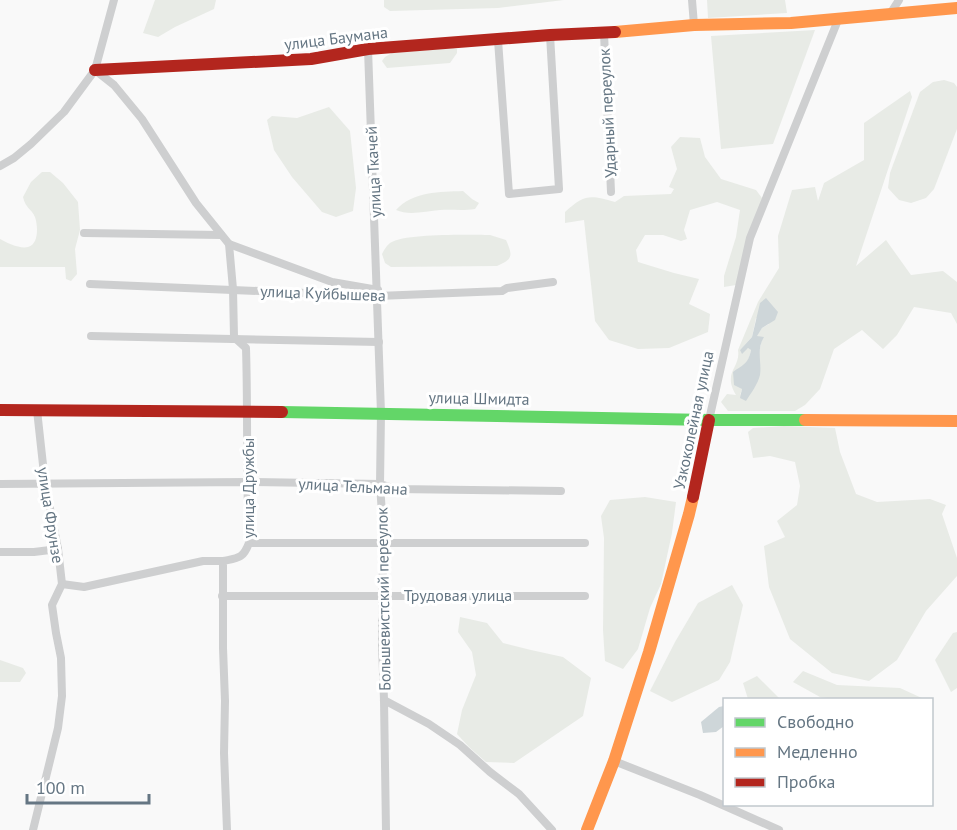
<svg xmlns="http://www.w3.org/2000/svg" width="957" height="830" font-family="'PT Sans',sans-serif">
<rect width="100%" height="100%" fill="#f9f9f9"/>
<g fill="#e8ebe6" fill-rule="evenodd">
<polygon points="155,0 216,0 214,9 175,27 158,37 143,33"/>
<polygon points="384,0 564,0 498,8 390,11 384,7"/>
<polygon points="707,0 785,0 787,13 708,18"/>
<polygon points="815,30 773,144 721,149 711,36"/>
<polygon points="453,48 457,49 457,53 450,63 387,68 382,61 385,57 392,53"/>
<polygon points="944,80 954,83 957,87 957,129 934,189 926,198 911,203 899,200 888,188 890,173 920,92 933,82"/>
<path d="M910,91L912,97L856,266L886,240L911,275L943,271L957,282V324L951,313L914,307L897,335L883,349L862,330L834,349L820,389L805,405L795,411H728L721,402L727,394L736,395C722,372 741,368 738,350L758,302L779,268L778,236L792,190L815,187L818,201L824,183L864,160V123ZM756,318L769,324L762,328L756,336L763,338L761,343L759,354L740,396L742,389L737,370C747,364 749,360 751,350L749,348L740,350L752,337Z"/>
<polygon points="329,107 350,131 356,188 353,211 336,217 322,212 292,177 274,150 267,120 272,116 297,118"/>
<path d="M680,137L700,138L705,157L721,179L756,190L762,198L736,285L724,287V276L736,237L740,210L717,202L690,210L684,230L687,239L681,241L663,235H645L636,250L638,262L674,273L699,279L689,304L710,314L708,332L669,348L638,349L609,340L595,321L584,220L565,223V212C585,194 590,195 615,202L624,196L671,194L674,189L669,187L677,169L671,147Z"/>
<path d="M42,172H50L63,183L78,202L80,230L75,249L77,274L71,281L66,279L65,267H0V239C7,243 20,249 28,247C39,244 38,226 35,217C31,208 26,209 23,197L31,182Z"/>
<path d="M463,191L472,199L479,203L475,209C462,211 452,209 440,210C426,211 409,216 396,210C413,191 440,192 463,191Z"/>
<path d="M490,235L506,240C513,256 513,259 497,266L391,267L385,263L382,254C384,250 386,246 390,243C406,233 469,235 490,235Z"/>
<polygon points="784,426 835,428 840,452 856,494 877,502 930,499 946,505 942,514 957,558 957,576 926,611 897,660 869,681 832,673 790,639 769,587 764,546 785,537 777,521 797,505 800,486 795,462 770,456 753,458 748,432 753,428"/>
<polygon points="645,497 676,502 672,533 661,584 650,608 638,649 623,669 605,661 603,630 604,538 601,516 610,500"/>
<polygon points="732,585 743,605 730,662 719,680 672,702 650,691 675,642 698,603"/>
<polygon points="460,617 487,623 503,643 531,650 563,657 591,678 583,716 514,763 486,762 469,747 457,734 462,710 476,675 472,652 458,632"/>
<polygon points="957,632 957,688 951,692 935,660 953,633"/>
<polygon points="0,660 23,668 26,673 20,682 0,682"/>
<polygon points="803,671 837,685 900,688 924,699 842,700 820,697 793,682"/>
<polygon points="757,676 779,698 782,699 748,699 743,683"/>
</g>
<g fill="#ced6d9">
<path d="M766,298L778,312L775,320L762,328L757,336L764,337C756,350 762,362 760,375C758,384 751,393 746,401L740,398L742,389L734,385L733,372C744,364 748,364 751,350L748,348L742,354L740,350L752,337L760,303Z"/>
<polygon points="724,706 724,726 716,732 703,733 701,722 719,707"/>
</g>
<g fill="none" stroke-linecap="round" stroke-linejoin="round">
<g stroke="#cecfd0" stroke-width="8">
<polyline points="692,0 694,25"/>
<polyline points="890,14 899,0"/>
<polyline points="604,33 611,192"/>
<polyline points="498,40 509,194 559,189 550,35"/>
<polyline points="368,49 381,413 380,484 384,544 382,595 382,645 384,700 386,830"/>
<polyline points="95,70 114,85 142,119 196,203 229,244 332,282 378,290"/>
<polyline points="0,166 14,158 31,144 64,112 95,70 114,0"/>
<polyline points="84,233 221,235"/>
<polyline points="90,284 378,296 502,291 507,288 553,282"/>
<polyline points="91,336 379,342"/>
<polyline points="709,420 750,238 838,20"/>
<polyline points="0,484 246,482 380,484 396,489 561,491"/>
<polyline points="249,543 585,543"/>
<polyline points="0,552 34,552 58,549"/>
<polyline points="62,584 84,587 203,561 223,561"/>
<polyline points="222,596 585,596"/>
<polyline points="384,700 429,724 460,745 490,772 519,794 552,830"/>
<polyline points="614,761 700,795 779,830"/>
<polyline points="33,830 58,728 62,696 61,658 56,633 52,605 62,584 58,549 45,483 37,410"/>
<path d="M227,830L224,753L225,701L223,648V561C238,558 243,559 249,543C246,478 248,413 246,348L234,337L233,289L229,244"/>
</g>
<polyline stroke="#63d668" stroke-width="12" points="282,412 709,420 805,420"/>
<g stroke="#ff974d" stroke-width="12">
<polyline points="615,32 694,25 791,23 957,8"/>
<polyline points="805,420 957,421"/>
<polyline points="587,830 614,761 649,652 689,514 693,497"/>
</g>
<g stroke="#b3261e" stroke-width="12">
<polyline points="95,70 311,59 368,49 550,35 615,32"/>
<polyline points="0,410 282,412"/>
<polyline points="693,497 709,420"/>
</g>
</g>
<g text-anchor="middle" stroke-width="6" stroke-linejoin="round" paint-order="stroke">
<g font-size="16" fill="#657683" stroke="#fff">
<text transform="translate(336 38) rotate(-7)" y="6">улица Баумана</text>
<text transform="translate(607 113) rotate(-93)" y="6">Ударный переулок</text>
<text transform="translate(373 172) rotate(-93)" y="6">улица Ткачей</text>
<text transform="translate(323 293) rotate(2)" y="6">улица Куйбышева</text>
<text transform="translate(479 398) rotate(1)" y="6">улица Шмидта</text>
<text transform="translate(693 420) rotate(-78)" y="6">Узкоколейная улица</text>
<text transform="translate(353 486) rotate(3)" y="6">улица Тельмана</text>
<text transform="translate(248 488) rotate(-90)" y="6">улица Дружбы</text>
<text transform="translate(51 515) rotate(81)" y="6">улица Фрунзе</text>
<text x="458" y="601">Трудовая улица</text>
<text transform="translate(383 599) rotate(-91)" y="6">Большевистский переулок</text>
</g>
</g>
<rect x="723" y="698" width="210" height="108" fill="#ffffff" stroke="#c1c8cd" stroke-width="1.5"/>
<rect x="735" y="718" width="30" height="9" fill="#63d668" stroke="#c1c8cd" stroke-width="1.5"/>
<text x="777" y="728" font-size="18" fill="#657683">Свободно</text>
<rect x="735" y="748" width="30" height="9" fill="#ff974d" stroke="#c1c8cd" stroke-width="1.5"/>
<text x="777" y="758" font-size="18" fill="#657683">Медленно</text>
<rect x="735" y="778" width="30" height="9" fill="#b3261e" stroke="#c1c8cd" stroke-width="1.5"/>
<text x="777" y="788" font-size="18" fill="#657683">Пробка</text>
<path d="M27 794v9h122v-9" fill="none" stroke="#657683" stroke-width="3"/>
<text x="36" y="794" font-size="18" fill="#657683" stroke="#ffffff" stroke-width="4.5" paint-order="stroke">100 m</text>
</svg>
